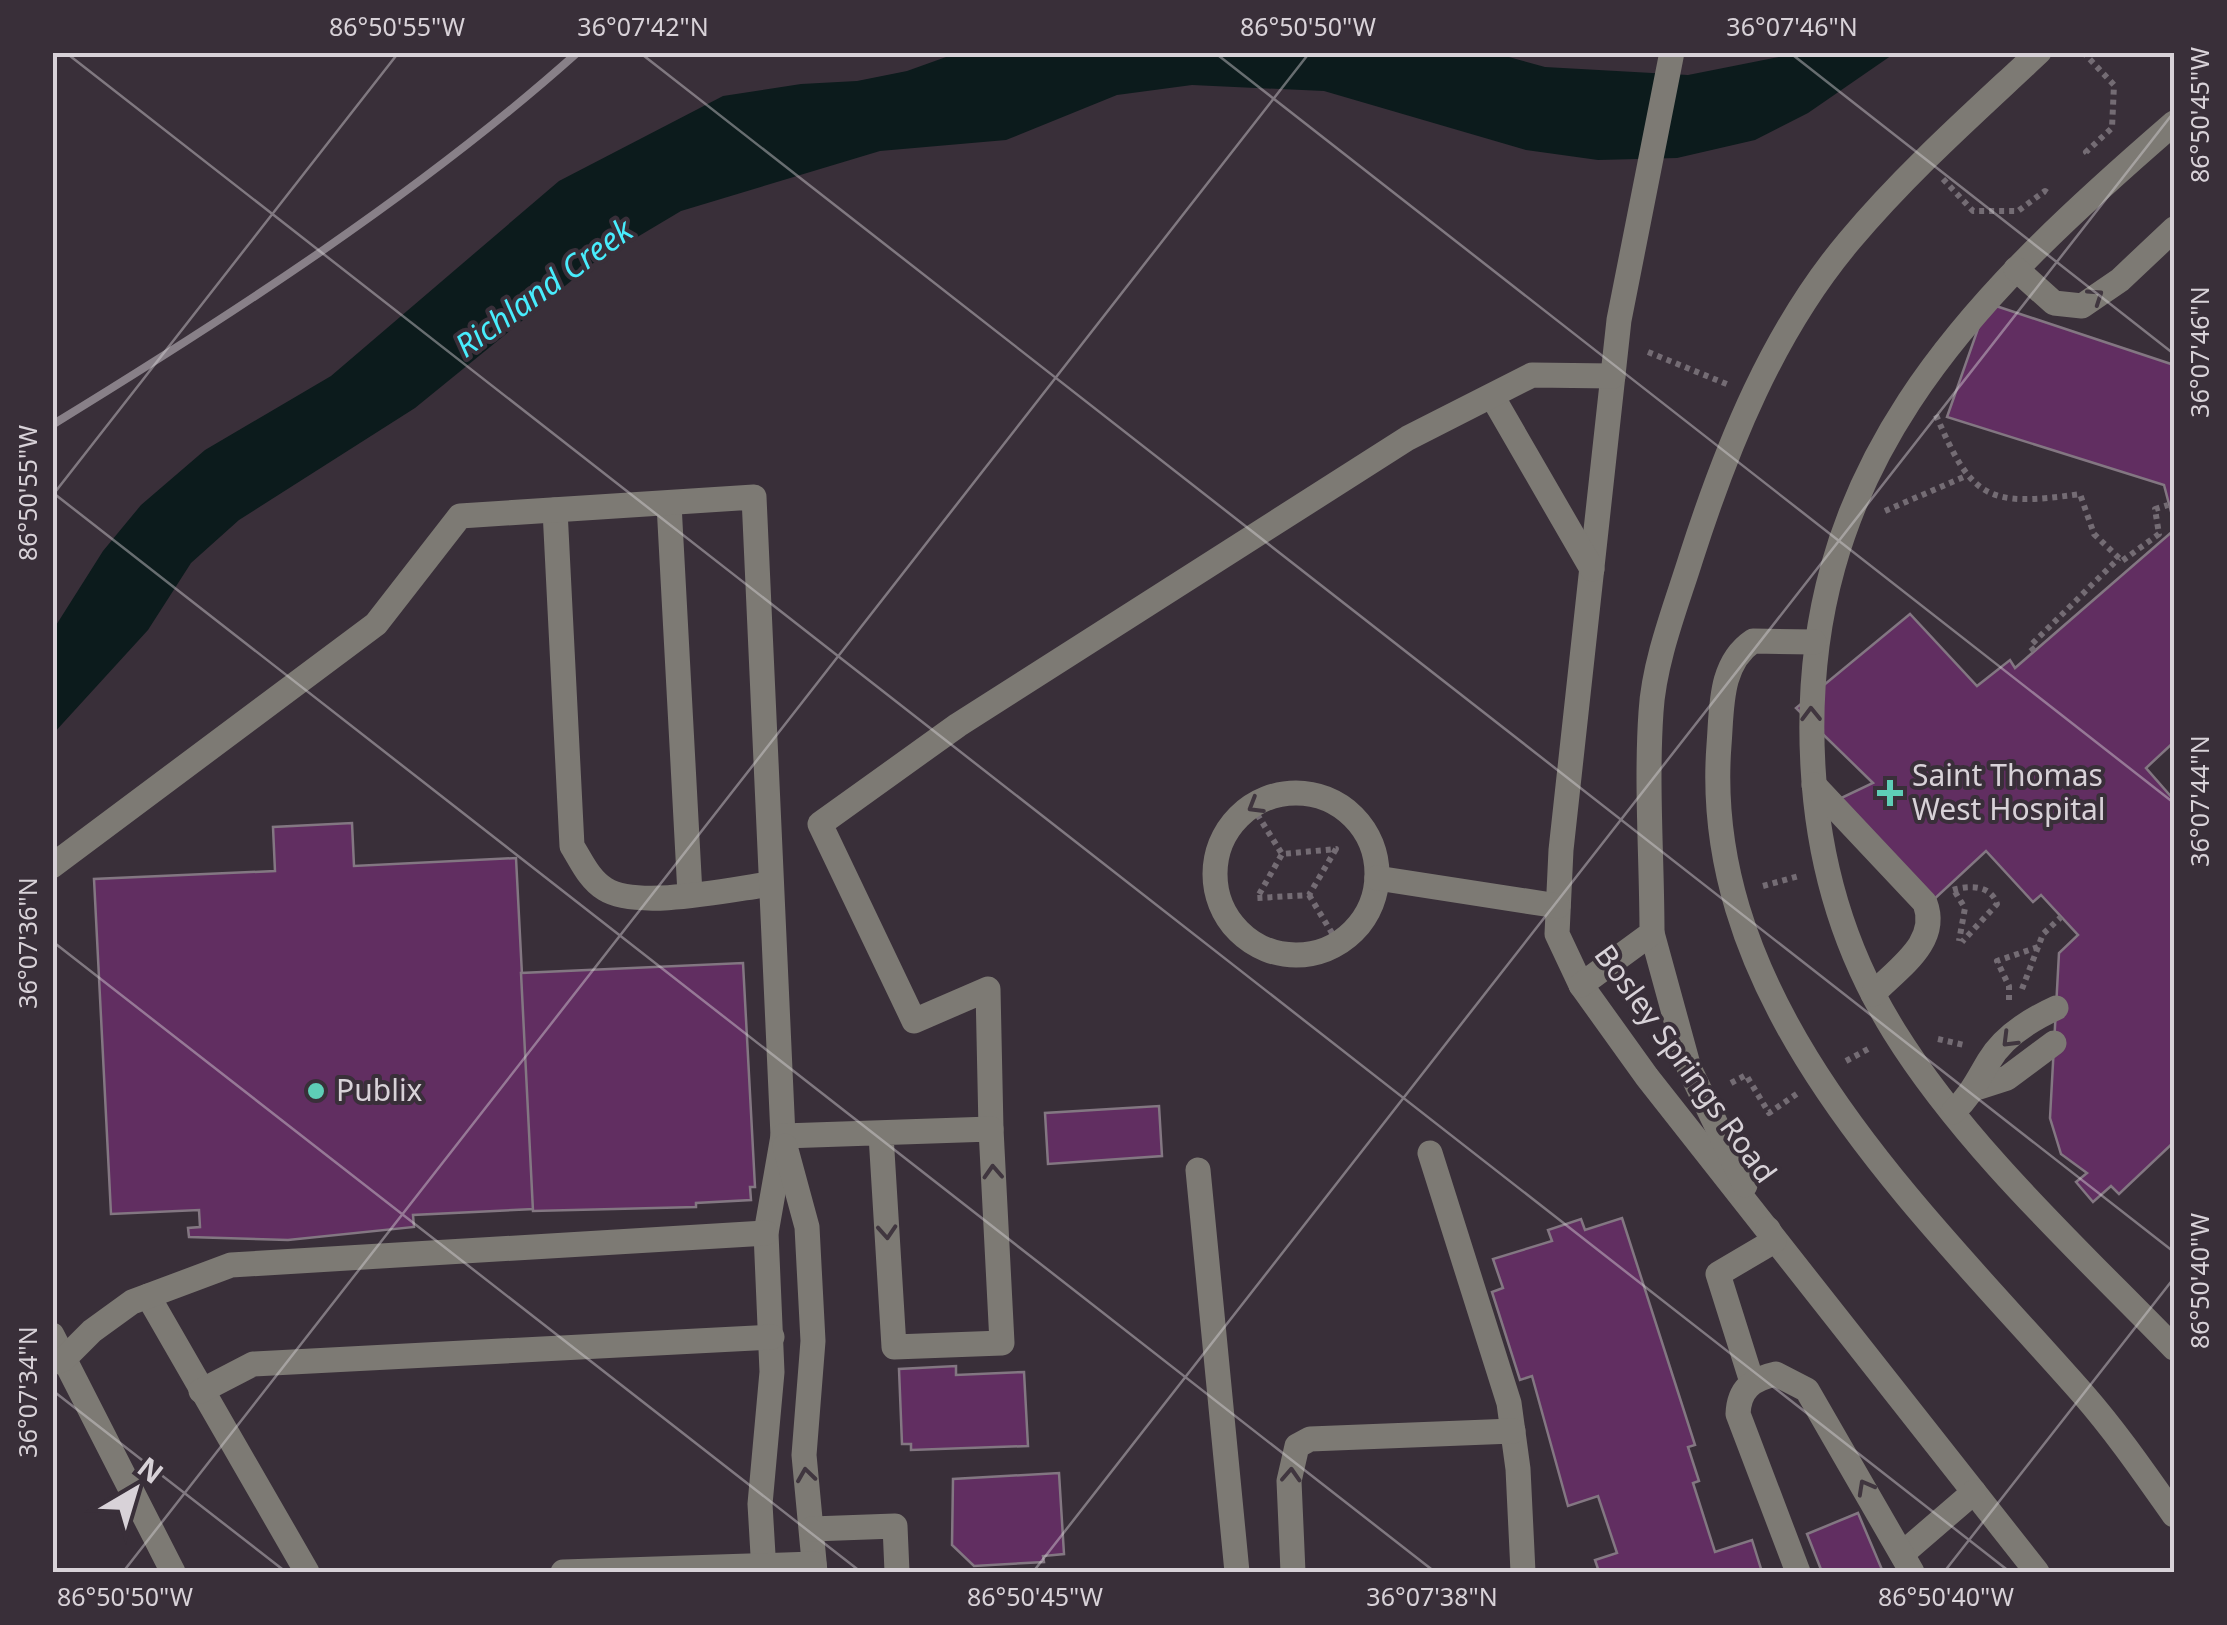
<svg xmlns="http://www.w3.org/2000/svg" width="2227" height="1625" font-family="'Noto Sans',sans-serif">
<rect width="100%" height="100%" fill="#392f39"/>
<polygon fill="#0c1b1c" points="960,52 1459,52 1509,57 1545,67 1688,75 1799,53 1895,53 1808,113 1755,140 1677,158 1598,160 1526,150 1324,91 1192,85 1117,95 1006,140 880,151 681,211 592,264 415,408 239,520 191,563 148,630 53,734 53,630 103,551 141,505 205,450 331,376 559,181 723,96 801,84 857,81 907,71"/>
<g fill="#612e61" stroke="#837782" stroke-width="2.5">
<polygon points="1987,303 2174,365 2174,523 2164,485 1947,417"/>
<polygon points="2174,530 2174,742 2146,768 2174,800 2174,1142 2119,1194 2111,1186 2093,1202 2076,1182 2087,1173 2061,1154 2050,1118 2059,953 2078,935 2041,895 2033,902 1986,851 1930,903 1835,801 1873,783 1796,708 1910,614 1977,686 2010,660 2015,668"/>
<polygon points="352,823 354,866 516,858 534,1209 413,1215 414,1227 288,1240 189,1237 188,1228 200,1227 199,1210 111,1214 94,879 275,871 273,827"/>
<polygon points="743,963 755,1187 750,1187 751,1200 696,1203 696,1207 533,1211 521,973"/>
<polygon points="1159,1106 1162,1156 1048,1164 1045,1113"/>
<polygon points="1622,1218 1695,1445 1688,1447 1699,1481 1693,1483 1715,1552 1752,1540 1762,1572 1599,1572 1595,1560 1617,1553 1598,1496 1568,1506 1532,1376 1520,1380 1492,1292 1503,1288 1493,1259 1552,1241 1548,1230 1581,1219 1585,1230"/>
<polygon points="956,1366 956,1375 1024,1372 1028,1446 911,1450 911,1444 902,1444 899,1369"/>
<polygon points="1059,1473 1064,1554 1043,1556 1044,1562 974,1566 952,1545 953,1479"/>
<polygon points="1858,1513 1883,1572 1822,1572 1807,1534"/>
</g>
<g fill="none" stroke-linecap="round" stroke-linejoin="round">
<g stroke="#746c74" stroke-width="6" stroke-dasharray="5 5" stroke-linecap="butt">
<polyline points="2083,52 2114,85 2112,128 2086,152 2090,156"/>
<polyline points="1943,179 1973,211 2018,211 2045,191 2049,194"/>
<polyline points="1648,352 1729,385"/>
<path d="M1936,415C1972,500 1988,507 2080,494L2094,534L2122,561L2159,534L2155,509L2168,505"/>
<polyline points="1885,511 1966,476"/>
<polyline points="2034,651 2030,646 2119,558"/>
<polyline points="1252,806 1282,854"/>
<polygon points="1336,849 1309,895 1257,898 1282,854"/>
<polyline points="1763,886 1799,876"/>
<path d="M1953,890C1970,885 1991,885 1997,904L1962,942"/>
<polyline points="1955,892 1965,908 1959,941"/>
<polyline points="1309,895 1338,943"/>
<polyline points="2022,989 2043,934 2061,917"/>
<polyline points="2009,1000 2009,986 1997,961 2038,947"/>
<polyline points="1938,1039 1964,1045"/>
<polyline points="1846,1061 1870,1048"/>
<polyline points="1731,1083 1746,1075 1769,1113 1798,1093"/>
</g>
<g stroke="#7d7a74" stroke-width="25">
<polyline points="1672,52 1619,320 1561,850 1557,934 1581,985 1647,1077 2037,1572"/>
<path d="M2174,123C1966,303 1796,471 1813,767C1818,860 1844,951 1894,1031C1966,1147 2079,1250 2174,1348"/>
<polyline points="2016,269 2054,303 2082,306 2120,280 2174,229"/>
<polyline points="1492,396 1592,569"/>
<polyline points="669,504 690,894"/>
<path d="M555,510L572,846C582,862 589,879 605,889C638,910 732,889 771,884"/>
<path d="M1814,642L1753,641C1719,664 1722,708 1719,745C1699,1008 1925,1214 2083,1394C2117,1433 2145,1474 2174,1515"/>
<path d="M1814,785L1925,903C1940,942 1898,968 1873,994"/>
<circle cx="1296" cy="874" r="81"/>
<polyline points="52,866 376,624 460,516 754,497 783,1136 766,1233 772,1372 760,1504 764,1572"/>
<polyline points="1377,878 1558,906"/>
<polyline points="1652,933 1689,1068 1745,1185"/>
<path d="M1581,985L1652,933C1652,860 1646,785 1651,712C1654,661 1676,606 1691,558C1727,446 1773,331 1850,240C1907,172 1974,113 2039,52"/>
<polyline points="1979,1087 2007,1078 2054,1043"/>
<path d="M1953,1112C1971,1095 1977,1081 1989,1061C2003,1037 2032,1019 2056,1008"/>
<polyline points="991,1129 988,989 914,1021 820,824 958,725 1408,438 1532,375 1613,376"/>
<polyline points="783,1136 991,1129 1002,1343 894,1347 881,1135"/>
<polyline points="785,1146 807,1227 813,1341 804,1455 815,1572"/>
<polyline points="1430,1153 1509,1403 1518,1469 1523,1572"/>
<polyline points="1198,1170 1237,1572"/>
<polyline points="148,1296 307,1572"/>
<polyline points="52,1335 173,1572"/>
<polyline points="52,1363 64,1359 92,1331 132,1302 231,1265 766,1233"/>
<polyline points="1752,1382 1718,1274 1774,1241 1768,1229"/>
<polyline points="201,1391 253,1364 772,1337"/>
<polyline points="812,1529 895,1526 897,1572"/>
<polyline points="1902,1554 1974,1492"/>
<polyline points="563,1572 814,1564"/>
<polyline points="1293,1572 1289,1481 1297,1446 1310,1439 1513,1431"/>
<path d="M1798,1572L1738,1414C1739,1389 1752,1379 1776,1374L1807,1390L1912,1572"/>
</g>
<path stroke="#888088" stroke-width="8" d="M52,425C230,316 423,191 578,52"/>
</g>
<defs><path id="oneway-chevron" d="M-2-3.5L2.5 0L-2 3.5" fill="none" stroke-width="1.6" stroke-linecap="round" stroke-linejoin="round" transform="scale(2.5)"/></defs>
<g stroke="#40363f">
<use href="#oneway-chevron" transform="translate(2096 296) rotate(-34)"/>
<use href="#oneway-chevron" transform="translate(1811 714) rotate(-91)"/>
<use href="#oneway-chevron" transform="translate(1255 806) rotate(149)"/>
<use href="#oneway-chevron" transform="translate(2009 1040) rotate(135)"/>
<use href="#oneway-chevron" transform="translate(993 1172) rotate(-93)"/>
<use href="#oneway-chevron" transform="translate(887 1232) rotate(86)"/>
<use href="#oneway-chevron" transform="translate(806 1475) rotate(-98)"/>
<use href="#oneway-chevron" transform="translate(1291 1475) rotate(-87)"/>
<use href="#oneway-chevron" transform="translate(1865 1487) rotate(-119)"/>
</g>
<path fill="none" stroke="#d8d2d8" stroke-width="2.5" stroke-opacity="0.45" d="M65,52L2010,1572M639,52L2174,1252M1214,52L2174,803M1789,52L2174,354M52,492L1435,1572M52,496L399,52M52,941L861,1572M52,1390L286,1572M123,1572L1310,52M1033,1572L2174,112M1944,1572L2174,1278"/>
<g fill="#5eceb7" stroke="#392f39" stroke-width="4">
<path d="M1885 778h10v10h10v10h-10v10h-10v-10h-10v-10h10z"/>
<circle cx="316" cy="1091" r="10"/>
</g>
<g text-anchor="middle" stroke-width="8" stroke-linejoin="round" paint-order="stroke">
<g font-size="30" fill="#d8d2d8" stroke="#392f39" text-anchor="start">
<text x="1912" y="786">Saint Thomas<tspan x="1912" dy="34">West Hospital</tspan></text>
<text x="336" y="1101">Publix</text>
</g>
<g font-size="30" fill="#d8d2d8" stroke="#392f39">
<text transform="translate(1685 1064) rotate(54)" y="10">Bosley Springs Road</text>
</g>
<g font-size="32" font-style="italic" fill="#48edfd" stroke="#392f39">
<text transform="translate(544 288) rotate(-36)" y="11">Richland Creek</text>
</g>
</g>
<rect width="2227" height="1625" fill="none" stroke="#392f39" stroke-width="110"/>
<g transform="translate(135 1490) rotate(38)" stroke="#392f39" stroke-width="8" paint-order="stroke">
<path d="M0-8L18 38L0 25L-18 38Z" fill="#d8d2d8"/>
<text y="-15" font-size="28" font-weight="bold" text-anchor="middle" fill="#d8d2d8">N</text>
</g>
<rect x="55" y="55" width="2117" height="1515" fill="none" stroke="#d8d2d8" stroke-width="4"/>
<g font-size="25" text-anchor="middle" fill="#d8d2d8">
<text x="397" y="36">86°50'55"W</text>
<text x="643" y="36">36°07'42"N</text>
<text x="1308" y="36">86°50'50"W</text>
<text x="1792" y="36">36°07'46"N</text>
<text transform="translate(2200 115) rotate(-90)" y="9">86°50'45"W</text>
<text transform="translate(2200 352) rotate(-90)" y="9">36°07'46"N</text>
<text transform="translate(28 493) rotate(-90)" y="9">86°50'55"W</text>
<text transform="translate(2200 801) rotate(-90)" y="9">36°07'44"N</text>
<text transform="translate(28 943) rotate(-90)" y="9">36°07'36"N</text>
<text transform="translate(2200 1281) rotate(-90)" y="9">86°50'40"W</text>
<text transform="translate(28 1392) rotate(-90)" y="9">36°07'34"N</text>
<text x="125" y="1606">86°50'50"W</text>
<text x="1035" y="1606">86°50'45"W</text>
<text x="1432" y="1606">36°07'38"N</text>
<text x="1946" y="1606">86°50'40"W</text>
</g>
</svg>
